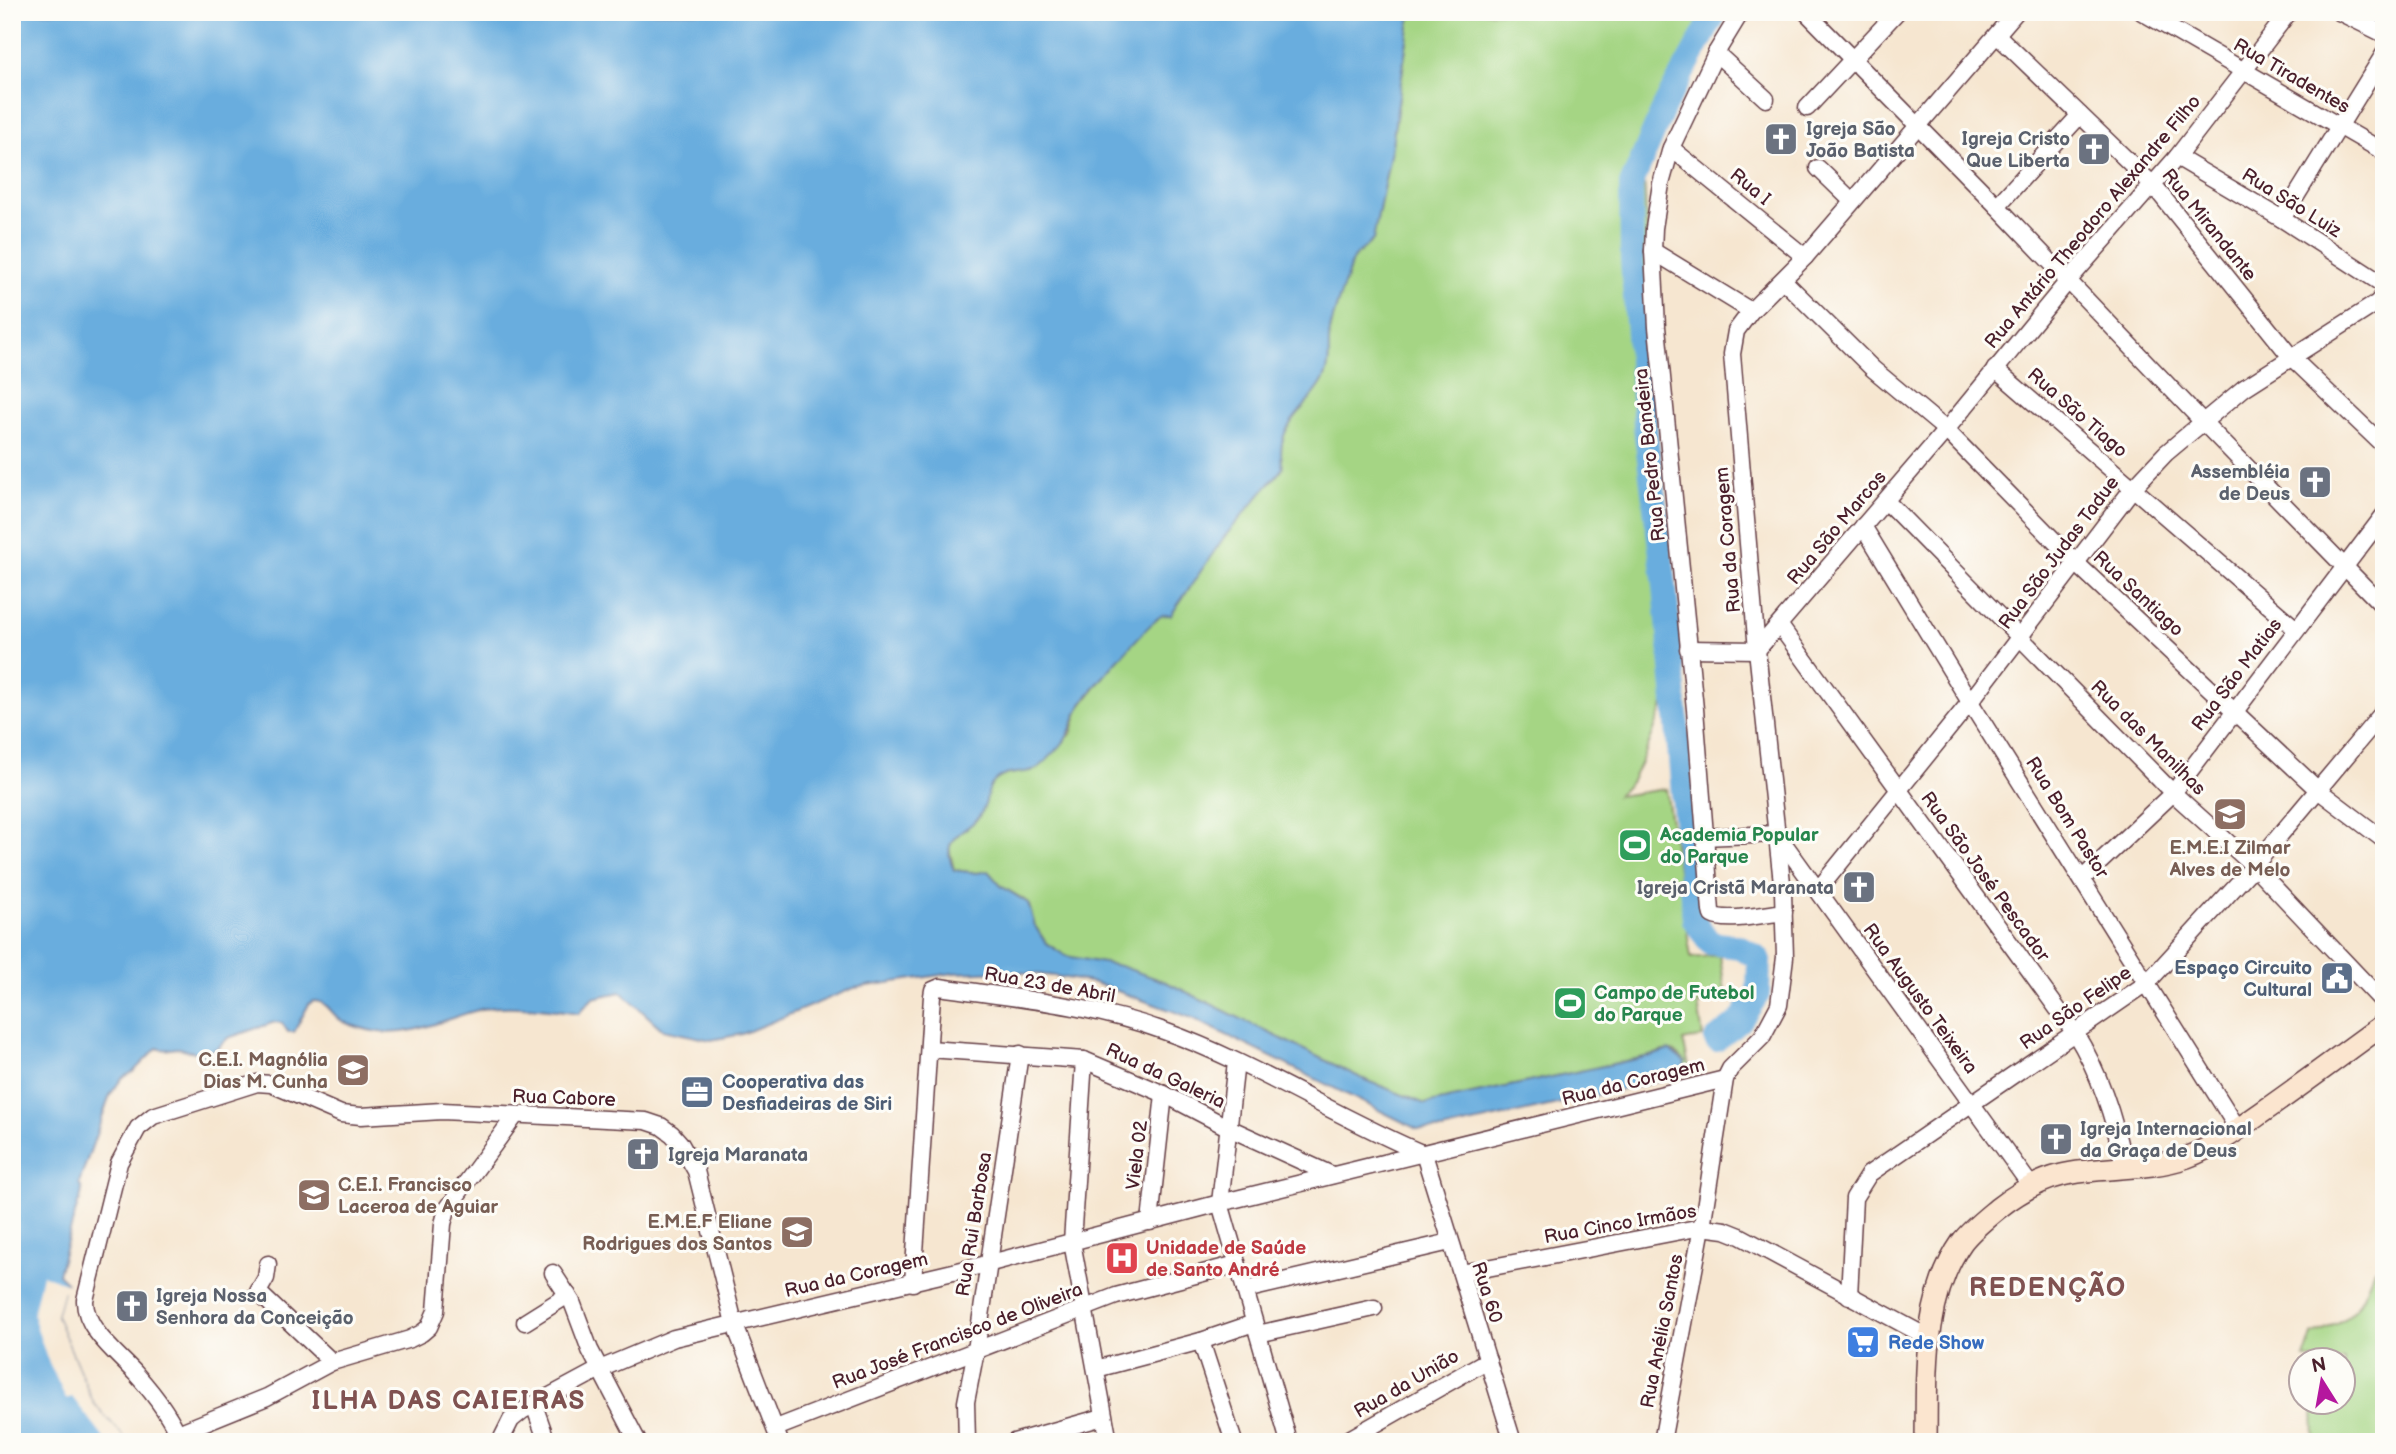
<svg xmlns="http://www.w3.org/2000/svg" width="2396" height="1454" font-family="'Balsamiq Sans',sans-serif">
<rect width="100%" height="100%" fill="#fdfcf7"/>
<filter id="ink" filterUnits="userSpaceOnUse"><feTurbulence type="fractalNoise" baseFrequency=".0143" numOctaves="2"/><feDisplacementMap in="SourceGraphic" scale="14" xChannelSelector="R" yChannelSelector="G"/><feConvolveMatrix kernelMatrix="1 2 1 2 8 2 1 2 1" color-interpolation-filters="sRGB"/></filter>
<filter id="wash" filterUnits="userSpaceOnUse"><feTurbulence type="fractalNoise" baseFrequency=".00686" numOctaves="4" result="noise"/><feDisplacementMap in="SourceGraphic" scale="28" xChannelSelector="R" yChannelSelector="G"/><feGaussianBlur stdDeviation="1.57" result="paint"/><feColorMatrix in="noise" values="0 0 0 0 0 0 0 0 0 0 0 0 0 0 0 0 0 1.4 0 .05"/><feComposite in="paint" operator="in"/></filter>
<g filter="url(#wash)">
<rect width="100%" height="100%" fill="#f6e6d0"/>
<g fill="#a5d584" stroke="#787a58" stroke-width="2">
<path d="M1411,12H1704L1663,90L1643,160L1648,248L1647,338L1658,468L1675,604L1678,668L1646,751L1633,779L1617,796L1666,789L1691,958L1720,955L1726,999L1698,1004L1703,1037L1683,1041L1689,1066L1684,1069L1685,1062L1673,1051H1663L1650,1056L1425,1104L1361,1078L1166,982L1066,956L1046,943L1035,926L1028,902L1001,886L988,871L977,873L954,870L949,848L955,836L976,820L983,810L988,790L995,780L1005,775L1037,769L1071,734L1079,709L1111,667L1146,628L1162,615L1171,614L1224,537L1283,468C1272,424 1308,410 1324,379C1332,363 1327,347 1330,331C1334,308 1345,286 1351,263L1354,257L1373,240L1392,145Z"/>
<path d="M2384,1268V1442H2314L2313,1402H2344V1360L2304,1359L2312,1335C2355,1316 2358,1313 2374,1269Z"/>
</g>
<path fill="#69adde" stroke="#5a6684" stroke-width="2" d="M12,12H1411L1392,145L1373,240L1354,257L1351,263C1345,286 1334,308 1330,331C1327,347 1332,363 1324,379C1309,410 1272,424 1283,468L1224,537L1171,615C1168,615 1163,615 1161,616C1149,623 1085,696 1079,709C1070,728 1072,734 1056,751C1050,756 1043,766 1036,769C1023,775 1006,770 995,781C986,789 988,800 983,810C970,836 937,831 954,870L977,873L988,871L1001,886L1028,903L1035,926L1046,943L1066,956L1120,966L1166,982L1361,1078L1425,1104L1650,1056L1669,1050L1685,1062L1682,1076L1442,1130L1417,1129L1192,1018L1095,983L1054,976L1007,971L954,973L854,988L742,1034L711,1040L663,1030L621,992L593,998L579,1013C552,1009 509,1004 482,1009C447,1017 415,1037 378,1032C367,1030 352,1026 342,1021C330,1014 329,1001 313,1001L309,1004L294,1032H288L282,1023L275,1022L228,1038L216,1049L202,1053V1061L200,1062L196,1052C190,1052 185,1049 179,1048C170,1048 165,1052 157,1048L133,1072L122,1078L110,1095L79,1183L82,1190L80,1201L78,1203L58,1274L68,1284L63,1290L56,1316L93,1403L128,1442H12Z"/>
<polygon fill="#f6e6d0" points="42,1275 71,1285 66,1291 63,1291 56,1316 93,1403 128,1442 107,1442 72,1397 66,1399 46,1356 33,1315"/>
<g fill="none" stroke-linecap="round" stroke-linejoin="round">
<polyline stroke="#69adde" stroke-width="24" points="1716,12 1665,105 1631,185 1632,260 1646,435 1665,587 1694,920 1710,943 1740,947 1759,959 1758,994 1740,1021 1716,1040"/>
</g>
</g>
<g filter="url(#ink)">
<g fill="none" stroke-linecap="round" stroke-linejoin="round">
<g stroke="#643d44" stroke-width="19">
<g id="street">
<path d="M1741,12L1716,53L1671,148L1661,184L1654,228L1653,251L1657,327L1695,709L1711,911L1712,915C1726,923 1767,914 1784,912"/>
<polyline points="1806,12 1997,206 2202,421 2384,607"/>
<polyline points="2142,12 2384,152"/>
<polyline points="2339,12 2384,34"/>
<polyline points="1997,35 2153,185 2291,357 2384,446"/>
<polyline points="1716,53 1766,99"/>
<polyline points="1807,108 1897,12"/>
<polyline points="1671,148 1805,257"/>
<polyline points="2177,157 2282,219 2384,285"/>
<polyline points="1818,168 1852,201"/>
<polyline points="1997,206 2080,115"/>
<polyline points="2282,219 2384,54"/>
<polyline points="1653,251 1751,311"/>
<polyline points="1783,280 1873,369 1946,430 2076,563 2318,790 2384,840"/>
<polyline points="1995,369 2296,629"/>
<polyline points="1886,501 2173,793 2254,866 2384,1003"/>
<polyline points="1863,526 1970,702 2238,1129"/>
<path d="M1780,626L2075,1033C2101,1075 2115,1119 2124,1167"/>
<polyline points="1688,649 1757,650"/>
<polyline points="1757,650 1946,430 2068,281 2177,157 2289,12"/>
<polyline points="1777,834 2031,1186"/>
<polyline points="1703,837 1777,834"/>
<polyline points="2082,879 2173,793 2384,515"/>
<polyline points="1818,890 1970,702 2133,488 2166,453 2244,388 2377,303 2384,295"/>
<polyline points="929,1049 1084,1060 1164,1094 1229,1128 1332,1175"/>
<polyline points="1084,1060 1072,1242 1109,1442"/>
<polyline points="1236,1062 1220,1203 1289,1442"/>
<polyline points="1424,1154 1513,1442"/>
<polyline points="1150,1222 1164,1094"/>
<polyline points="268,1264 266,1278 258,1292 332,1362"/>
<polyline points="553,1273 572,1302 590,1350 638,1442"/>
<polyline points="1461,1273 1702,1227 1725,1230 1740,1236 1929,1338"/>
<path d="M913,1283L932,996L933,990L940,987C1014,998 1093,1005 1164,1031C1254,1063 1336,1117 1424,1154"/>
<polyline points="1245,1290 1450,1242"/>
<polyline points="1849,1296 1854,1198 1869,1174 2147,983 2254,866 2384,711"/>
<polyline points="525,1322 568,1295"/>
<polyline points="1258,1334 1374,1308"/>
<polyline points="1201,1341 1234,1442"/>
<polyline points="1096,1369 1201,1341 1254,1323"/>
<polyline points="534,1405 547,1442"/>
<polyline points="776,1428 1116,1296 1237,1264"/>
<polyline points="178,1433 267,1397 332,1362 410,1339 422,1333 429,1327 436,1311 443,1224 447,1209 515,1116"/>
<path d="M181,1442C172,1417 154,1394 136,1374C119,1355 84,1329 85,1300L119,1163L138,1128L153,1116L257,1083L271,1084L341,1114L361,1116L442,1111L646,1121L661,1126L672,1134L680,1143L696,1171L734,1323L780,1442"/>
<polyline points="500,1442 511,1420 522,1411 600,1369 674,1338 987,1264 1220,1203 1725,1079"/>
<polyline points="967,1442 966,1402 976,1350 1020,1054"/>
<polyline points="1014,1442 1103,1417"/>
<polyline points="1344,1442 1488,1360"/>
<polyline points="1662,1442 1702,1227 1725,1079 1730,1069 1762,1037 1779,1005 1785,957 1783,892 1757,650 1732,354 1736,331 1751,311 1805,257 2016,12"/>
</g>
</g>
<g stroke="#643d44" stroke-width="24">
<path id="secondary" d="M1926,1442C1927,1375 1922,1299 1962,1242C1971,1230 1985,1219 1997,1209C2016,1194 2037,1181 2062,1175C2103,1166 2147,1171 2187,1157C2215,1147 2240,1128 2264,1111C2304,1083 2344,1053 2384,1024"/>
</g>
<use href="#street" stroke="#fff" stroke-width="16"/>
<use href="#secondary" stroke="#fbe5cf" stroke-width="21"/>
</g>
</g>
<defs>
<g id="church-square" transform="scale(1.75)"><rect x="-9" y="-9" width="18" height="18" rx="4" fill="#6b7280" stroke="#fdfcf7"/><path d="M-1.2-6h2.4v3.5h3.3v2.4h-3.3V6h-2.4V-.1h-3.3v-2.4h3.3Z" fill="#fff"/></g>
<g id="school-square" transform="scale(1.75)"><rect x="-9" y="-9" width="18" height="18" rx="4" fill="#8d6e63" stroke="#fdfcf7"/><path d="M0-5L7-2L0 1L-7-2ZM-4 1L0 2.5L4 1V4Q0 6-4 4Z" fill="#fff"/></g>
<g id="stadium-square" transform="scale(1.75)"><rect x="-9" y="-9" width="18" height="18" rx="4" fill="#2e9e5b" stroke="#fdfcf7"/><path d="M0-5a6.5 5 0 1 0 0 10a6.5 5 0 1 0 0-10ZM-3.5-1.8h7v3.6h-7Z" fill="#fff"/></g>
<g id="civic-square" transform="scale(1.75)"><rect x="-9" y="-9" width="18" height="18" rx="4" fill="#5c6f8a" stroke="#fdfcf7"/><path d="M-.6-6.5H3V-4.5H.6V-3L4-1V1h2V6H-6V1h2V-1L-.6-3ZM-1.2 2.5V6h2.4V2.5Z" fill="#fff"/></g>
<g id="office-square" transform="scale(1.75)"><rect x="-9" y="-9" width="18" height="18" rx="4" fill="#5c6f8a" stroke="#fdfcf7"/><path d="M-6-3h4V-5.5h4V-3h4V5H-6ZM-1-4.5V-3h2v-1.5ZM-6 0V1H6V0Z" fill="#fff"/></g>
<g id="hospital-square" transform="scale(1.75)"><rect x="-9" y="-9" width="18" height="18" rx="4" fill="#e0444e" stroke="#fdfcf7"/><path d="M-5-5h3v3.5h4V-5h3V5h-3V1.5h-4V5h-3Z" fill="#fff"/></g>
<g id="supermarket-square" transform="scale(1.75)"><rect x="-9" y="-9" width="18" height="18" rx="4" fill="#3f7fe0" stroke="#fdfcf7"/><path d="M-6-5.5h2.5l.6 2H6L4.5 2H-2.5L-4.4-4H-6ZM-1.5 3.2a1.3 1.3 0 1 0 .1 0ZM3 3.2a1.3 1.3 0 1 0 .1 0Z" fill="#fff"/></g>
</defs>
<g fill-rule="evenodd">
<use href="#church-square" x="1781" y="139"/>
<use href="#church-square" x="2094" y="149"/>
<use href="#church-square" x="2315" y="482"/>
<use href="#school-square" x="2230" y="814"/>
<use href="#stadium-square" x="1635" y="845"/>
<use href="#church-square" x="1859" y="887"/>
<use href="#civic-square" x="2337" y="978"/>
<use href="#stadium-square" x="1570" y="1003"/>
<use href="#school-square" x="353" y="1070"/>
<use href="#office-square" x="697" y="1092"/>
<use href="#church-square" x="2056" y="1139"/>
<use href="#church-square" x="643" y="1154"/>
<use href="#school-square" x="314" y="1195"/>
<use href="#school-square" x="797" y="1232"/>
<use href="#hospital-square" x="1122" y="1258"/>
<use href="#church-square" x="132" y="1306"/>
<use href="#supermarket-square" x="1863" y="1342"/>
</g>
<g text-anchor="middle" stroke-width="6" stroke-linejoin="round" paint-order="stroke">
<g font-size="19" fill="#4a1f2b" stroke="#fdfcf7">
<text transform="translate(2292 75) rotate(30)" y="7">Rua Tiradentes</text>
<text transform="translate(1751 186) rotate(39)" y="7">Rua I</text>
<text transform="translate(2292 202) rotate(32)" y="7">Rua São Luiz</text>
<text transform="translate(2092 221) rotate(-50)" y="7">Rua Antário Theodoro Alexandre Filho</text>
<text transform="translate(2210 224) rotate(51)" y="7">Rua Mirandante</text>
<text transform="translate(2078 412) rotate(41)" y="7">Rua São Tiago</text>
<text transform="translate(1649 455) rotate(-96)" y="7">Rua Pedro Bandeira</text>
<text transform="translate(1836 527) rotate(-50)" y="7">Rua São Marcos</text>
<text transform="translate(1727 540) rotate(-95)" y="7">Rua da Coragem</text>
<text transform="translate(2058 552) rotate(-53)" y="7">Rua São Judas Tadue</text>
<text transform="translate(2139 593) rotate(43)" y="7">Rua Santiago</text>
<text transform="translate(2236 674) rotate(-53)" y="7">Rua São Matias</text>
<text transform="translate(2149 737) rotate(45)" y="7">Rua das Manilhas</text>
<text transform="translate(2068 817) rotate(58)" y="7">Rua Bom Pastor</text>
<text transform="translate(1986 876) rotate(54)" y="7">Rua São José Pescador</text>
<text transform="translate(1050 984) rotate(10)" y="7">Rua 23 de Abril</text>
<text transform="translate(1921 998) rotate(54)" y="7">Rua Augusto Teixeira</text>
<text transform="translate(2075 1007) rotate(-35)" y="7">Rua São Felipe</text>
<text transform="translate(1166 1075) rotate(25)" y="7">Rua da Galeria</text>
<text transform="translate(1633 1081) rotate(-14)" y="7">Rua da Coragem</text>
<text transform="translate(564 1097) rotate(2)" y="7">Rua Cabore</text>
<text transform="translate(1136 1155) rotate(-83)" y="7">Viela 02</text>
<text transform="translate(1620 1223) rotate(-10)" y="7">Rua Cinco Irmãos</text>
<text transform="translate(973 1224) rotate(-81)" y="7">Rua Rui Barbosa</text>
<text transform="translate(856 1274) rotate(-13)" y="7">Rua da Coragem</text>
<text transform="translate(1488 1292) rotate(72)" y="7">Rua 60</text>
<text transform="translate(1661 1331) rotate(-79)" y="7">Rua Anélia Santos</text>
<text transform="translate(957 1335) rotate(-21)" y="7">Rua José Francisco de Oliveira</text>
<text transform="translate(1406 1383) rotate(-30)" y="7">Rua da União</text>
</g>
<g font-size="19" font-weight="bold" fill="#5b616d" stroke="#fdfcf7" text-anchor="start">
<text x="1806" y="135">Igreja São<tspan x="1806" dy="22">João Batista</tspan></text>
<text x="2070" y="145" text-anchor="end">Igreja Cristo<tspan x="2070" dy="22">Que Liberta</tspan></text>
<text x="2290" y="478" text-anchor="end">Assembléia<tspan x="2290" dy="22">de Deus</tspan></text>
<text x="1834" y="894" text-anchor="end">Igreja Cristã Maranata</text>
<text x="2080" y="1135">Igreja Internacional<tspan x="2080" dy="22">da Graça de Deus</tspan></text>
<text x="668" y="1161">Igreja Maranata</text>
<text x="156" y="1302">Igreja Nossa<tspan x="156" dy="22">Senhora da Conceição</tspan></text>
</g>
<g font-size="19" font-weight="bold" fill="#27864d" stroke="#fdfcf7" text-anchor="start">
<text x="1660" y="841">Academia Popular<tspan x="1660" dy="22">do Parque</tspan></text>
<text x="1594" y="999">Campo de Futebol<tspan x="1594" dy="22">do Parque</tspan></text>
</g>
<g font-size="19" font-weight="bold" fill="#785e54" stroke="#fdfcf7" text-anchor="end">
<text x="2230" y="854" text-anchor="middle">E.M.E.I Zilmar<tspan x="2230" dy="22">Alves de Melo</tspan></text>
<text x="328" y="1066">C.E.I. Magnólia<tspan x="328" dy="22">Dias M. Cunha</tspan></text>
<text x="338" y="1191" text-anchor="start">C.E.I. Francisco<tspan x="338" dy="22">Laceroa de Aguiar</tspan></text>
<text x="772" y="1228">E.M.E.F Eliane<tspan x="772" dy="22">Rodrigues dos Santos</tspan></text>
</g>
<g font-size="19" font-weight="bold" fill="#4e5e75" stroke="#fdfcf7" text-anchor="end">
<text x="2312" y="974">Espaço Circuito<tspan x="2312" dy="22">Cultural</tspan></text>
<text x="722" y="1088" text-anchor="start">Cooperativa das<tspan x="722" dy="22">Desfiadeiras de Siri</tspan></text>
</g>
<g font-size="19" font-weight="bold" fill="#be3a42" stroke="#fdfcf7" text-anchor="start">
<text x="1146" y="1254">Unidade de Saúde<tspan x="1146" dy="22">de Santo André</tspan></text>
</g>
<g font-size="19" font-weight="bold" fill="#366cbe" stroke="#fdfcf7" text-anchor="start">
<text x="1888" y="1349">Rede Show</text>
</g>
<g font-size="26" font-weight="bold" letter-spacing="2" fill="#805251" stroke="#fdfcf7">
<text x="2048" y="1296">REDENÇÃO</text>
<text x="449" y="1409">ILHA DAS CAIEIRAS</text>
</g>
</g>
<rect width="2396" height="1454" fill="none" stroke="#fdfcf7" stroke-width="42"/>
<g transform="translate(2322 1381) rotate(349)"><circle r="33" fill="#fdfcf7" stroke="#b5a4a5" stroke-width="2"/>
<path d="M0-5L12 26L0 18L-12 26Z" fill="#b5179e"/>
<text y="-10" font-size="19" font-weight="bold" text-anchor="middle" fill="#4a1f2b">N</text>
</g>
</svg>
